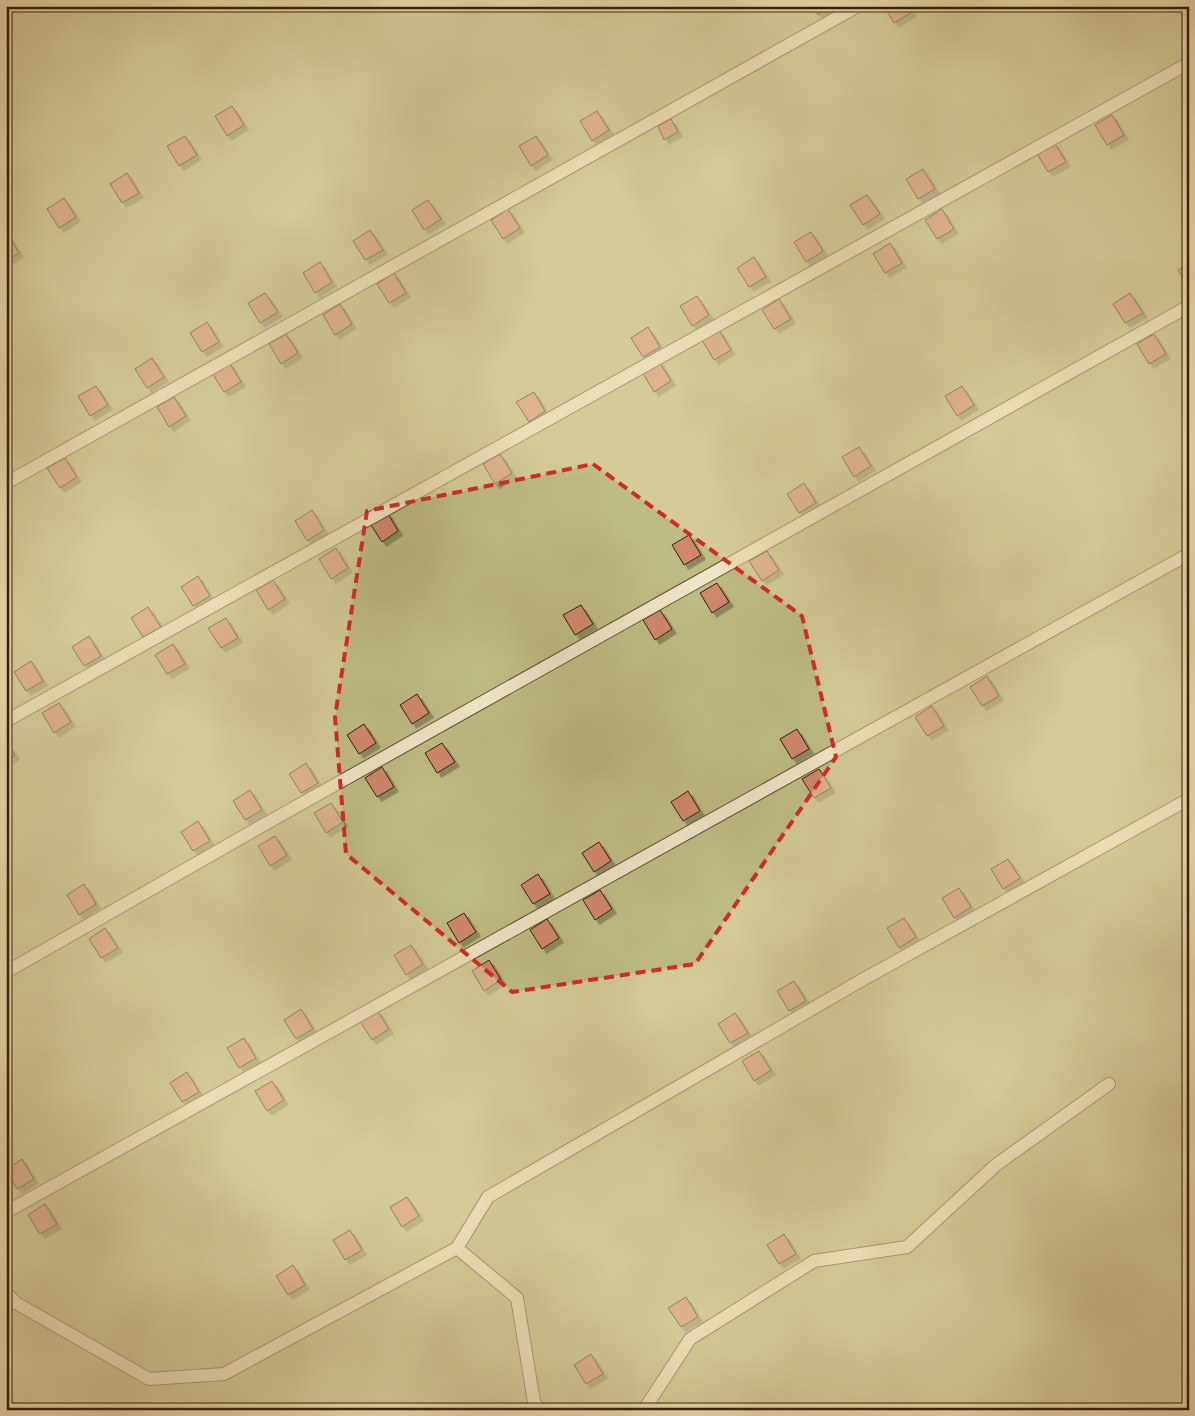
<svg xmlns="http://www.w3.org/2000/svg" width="1195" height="1416" font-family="'EB Garamond',serif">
<defs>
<filter id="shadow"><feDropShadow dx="4.5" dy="4.5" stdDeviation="0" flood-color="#0004"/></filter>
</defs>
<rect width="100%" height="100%" fill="#e7d7a7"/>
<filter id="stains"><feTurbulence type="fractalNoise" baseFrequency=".004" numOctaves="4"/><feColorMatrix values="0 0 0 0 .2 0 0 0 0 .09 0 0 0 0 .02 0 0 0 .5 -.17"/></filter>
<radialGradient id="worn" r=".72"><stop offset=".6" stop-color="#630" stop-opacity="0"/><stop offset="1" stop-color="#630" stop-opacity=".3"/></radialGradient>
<rect fill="#bdbc82" stroke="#786e46" x="6" y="6" width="1183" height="1404"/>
<g fill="#d0876d" stroke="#322009" filter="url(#shadow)">
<polygon points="813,6 832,6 818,15"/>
<polygon points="884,6 908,6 912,12 894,23"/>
<polygon points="232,106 244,125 227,136 215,116"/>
<polygon points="597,111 609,130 592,141 580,121"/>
<polygon points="1112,115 1124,135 1107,145 1095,125"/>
<polygon points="671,119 678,132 664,140 658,126"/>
<polygon points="185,136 197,155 179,166 167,146"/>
<polygon points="536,136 548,155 531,166 519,146"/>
<polygon points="1054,142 1066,162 1048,172 1036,152"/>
<polygon points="923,169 935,189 918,199 906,179"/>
<polygon points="127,173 139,193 122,203 110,184"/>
<polygon points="867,195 880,214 863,225 850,205"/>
<polygon points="64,198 76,217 59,228 47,209"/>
<polygon points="428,200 441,219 424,230 412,210"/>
<polygon points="508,209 520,228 503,239 491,220"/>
<polygon points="942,209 954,229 937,239 925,220"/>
<polygon points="370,230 383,250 365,260 353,241"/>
<polygon points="811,232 823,251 806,262 794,242"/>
<polygon points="7,233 19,253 6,261 6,234"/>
<polygon points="890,243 902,263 885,273 873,254"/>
<polygon points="754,257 766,277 749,287 737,268"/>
<polygon points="320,262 332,282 315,293 303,273"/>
<polygon points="1189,263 1189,287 1178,270"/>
<polygon points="394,273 406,293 389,303 377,284"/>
<polygon points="265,293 278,312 260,323 248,303"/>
<polygon points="1130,293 1143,313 1125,323 1113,304"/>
<polygon points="697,296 709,315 692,326 680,306"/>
<polygon points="779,299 791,319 774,329 762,310"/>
<polygon points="340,304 352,324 335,335 323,315"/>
<polygon points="207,322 219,342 202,352 190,333"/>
<polygon points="648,327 660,347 643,357 631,338"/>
<polygon points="719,330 731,350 714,360 702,340"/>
<polygon points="286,334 298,353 281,364 269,344"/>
<polygon points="1154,334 1166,354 1149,364 1137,344"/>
<polygon points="152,358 164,377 147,388 135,369"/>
<polygon points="659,361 671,381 654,392 642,372"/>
<polygon points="229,362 241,382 224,392 212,373"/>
<polygon points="96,386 108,405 90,416 78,396"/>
<polygon points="962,386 974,405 957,416 945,396"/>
<polygon points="534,392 545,411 529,422 516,402"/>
<polygon points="174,397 186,416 169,427 157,407"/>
<polygon points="859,447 871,466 854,477 842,457"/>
<polygon points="500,454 512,473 495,484 483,464"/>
<polygon points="65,458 77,477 60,488 47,468"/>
<polygon points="804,483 816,503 799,513 787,494"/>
<polygon points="312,510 324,530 307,541 295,521"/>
<polygon points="387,512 398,531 382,542 369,522"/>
<polygon points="689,535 701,555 684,565 672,545"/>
<polygon points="336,548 348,568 331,579 319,559"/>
<polygon points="767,551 779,570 762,581 749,561"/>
<polygon points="198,576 210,596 193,606 181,587"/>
<polygon points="273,580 285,599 268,610 256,590"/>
<polygon points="717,583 729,602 712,613 700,593"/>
<polygon points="581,605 593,624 575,635 563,615"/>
<polygon points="148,607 161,627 143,637 131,618"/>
<polygon points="660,610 672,629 655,640 643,620"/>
<polygon points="226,618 238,638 221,648 208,628"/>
<polygon points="89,636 101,656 84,666 72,647"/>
<polygon points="173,644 185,664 167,674 155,655"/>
<polygon points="31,661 43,681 26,691 14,672"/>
<polygon points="987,676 999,696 982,706 970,687"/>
<polygon points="417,694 429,713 412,724 400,705"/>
<polygon points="59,703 71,722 54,733 42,713"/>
<polygon points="932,706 944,726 927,736 915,717"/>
<polygon points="364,724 376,743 359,754 347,735"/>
<polygon points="797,729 809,749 792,759 780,739"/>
<polygon points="6,741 15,755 6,761"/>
<polygon points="442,743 455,762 437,773 425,753"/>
<polygon points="306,763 318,783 301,793 289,774"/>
<polygon points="382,767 394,787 377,797 365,778"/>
<polygon points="819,769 831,788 814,798 802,779"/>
<polygon points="250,790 262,810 245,820 233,801"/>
<polygon points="688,791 700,811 683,821 671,802"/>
<polygon points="331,803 343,822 326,833 314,813"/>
<polygon points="198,821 210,841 193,851 181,832"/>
<polygon points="275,836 287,855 270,866 258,846"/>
<polygon points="599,842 611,861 594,872 582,853"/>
<polygon points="1008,859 1020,878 1003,889 991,869"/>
<polygon points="538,874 550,894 533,904 521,885"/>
<polygon points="84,884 96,904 79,915 67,895"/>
<polygon points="959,888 971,907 954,918 942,898"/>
<polygon points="600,890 612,909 595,920 583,900"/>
<polygon points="464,913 476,932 459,943 447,923"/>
<polygon points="904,918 916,937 899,948 887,928"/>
<polygon points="547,919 559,938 542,949 530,930"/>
<polygon points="105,928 118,948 101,958 89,939"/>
<polygon points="411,945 423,964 406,975 394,955"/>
<polygon points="489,960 501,980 484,991 472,971"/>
<polygon points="794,981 806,1001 789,1011 777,991"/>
<polygon points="301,1009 313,1029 296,1039 284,1020"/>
<polygon points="377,1010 389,1029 372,1040 360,1021"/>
<polygon points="735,1013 748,1033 730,1043 718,1024"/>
<polygon points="244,1038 256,1058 239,1068 227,1048"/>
<polygon points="759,1051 771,1070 754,1081 742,1061"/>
<polygon points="187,1072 199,1092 182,1102 170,1083"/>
<polygon points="272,1081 284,1100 267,1111 255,1091"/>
<polygon points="22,1159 34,1179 17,1189 6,1170"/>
<polygon points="407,1197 419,1216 402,1227 390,1207"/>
<polygon points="45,1204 57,1224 40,1234 28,1215"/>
<polygon points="350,1230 362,1250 345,1260 333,1240"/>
<polygon points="784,1234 796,1254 779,1264 767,1245"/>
<polygon points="293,1265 305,1285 288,1295 276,1276"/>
<polygon points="686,1297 698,1317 681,1327 668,1308"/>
<polygon points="591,1354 603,1374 586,1384 574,1365"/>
</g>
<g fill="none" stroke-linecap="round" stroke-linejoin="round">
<g stroke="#5f4e30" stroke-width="14">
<g id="service">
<polyline points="6,483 858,6"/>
<polyline points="6,721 1189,63"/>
<polyline points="6,972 274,819 1189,306"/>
<polyline points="6,1212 1189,554"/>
<polyline points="457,1248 488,1197 862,980 1189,799"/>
<polyline points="6,1293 16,1303 149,1379 224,1374 457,1248 517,1298 534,1402 540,1410"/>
<polyline points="644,1410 690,1339 814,1261 907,1247 996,1165 1109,1084"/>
</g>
</g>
<use href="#service" stroke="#efe5c6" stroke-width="12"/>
</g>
<path d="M0 0H1195V1416H0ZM593,464L802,616L836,757L695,964L512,992L346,854L335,717L367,511Z" fill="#e7d7a7" fill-opacity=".55" fill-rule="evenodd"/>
<path fill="none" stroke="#d62828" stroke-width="4" stroke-dasharray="10 6" stroke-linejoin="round" d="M593,464L802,616L836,757L695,964L512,992L346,854L335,717L367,511Z"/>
<rect width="1195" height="1416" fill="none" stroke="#e7d7a7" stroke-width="25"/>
<rect x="8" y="8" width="1180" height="1401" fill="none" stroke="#322009" stroke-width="2.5"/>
<rect x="12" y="12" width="1170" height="1391" fill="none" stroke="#322009"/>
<rect width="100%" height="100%" filter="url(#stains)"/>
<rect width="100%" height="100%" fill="url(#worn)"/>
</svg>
